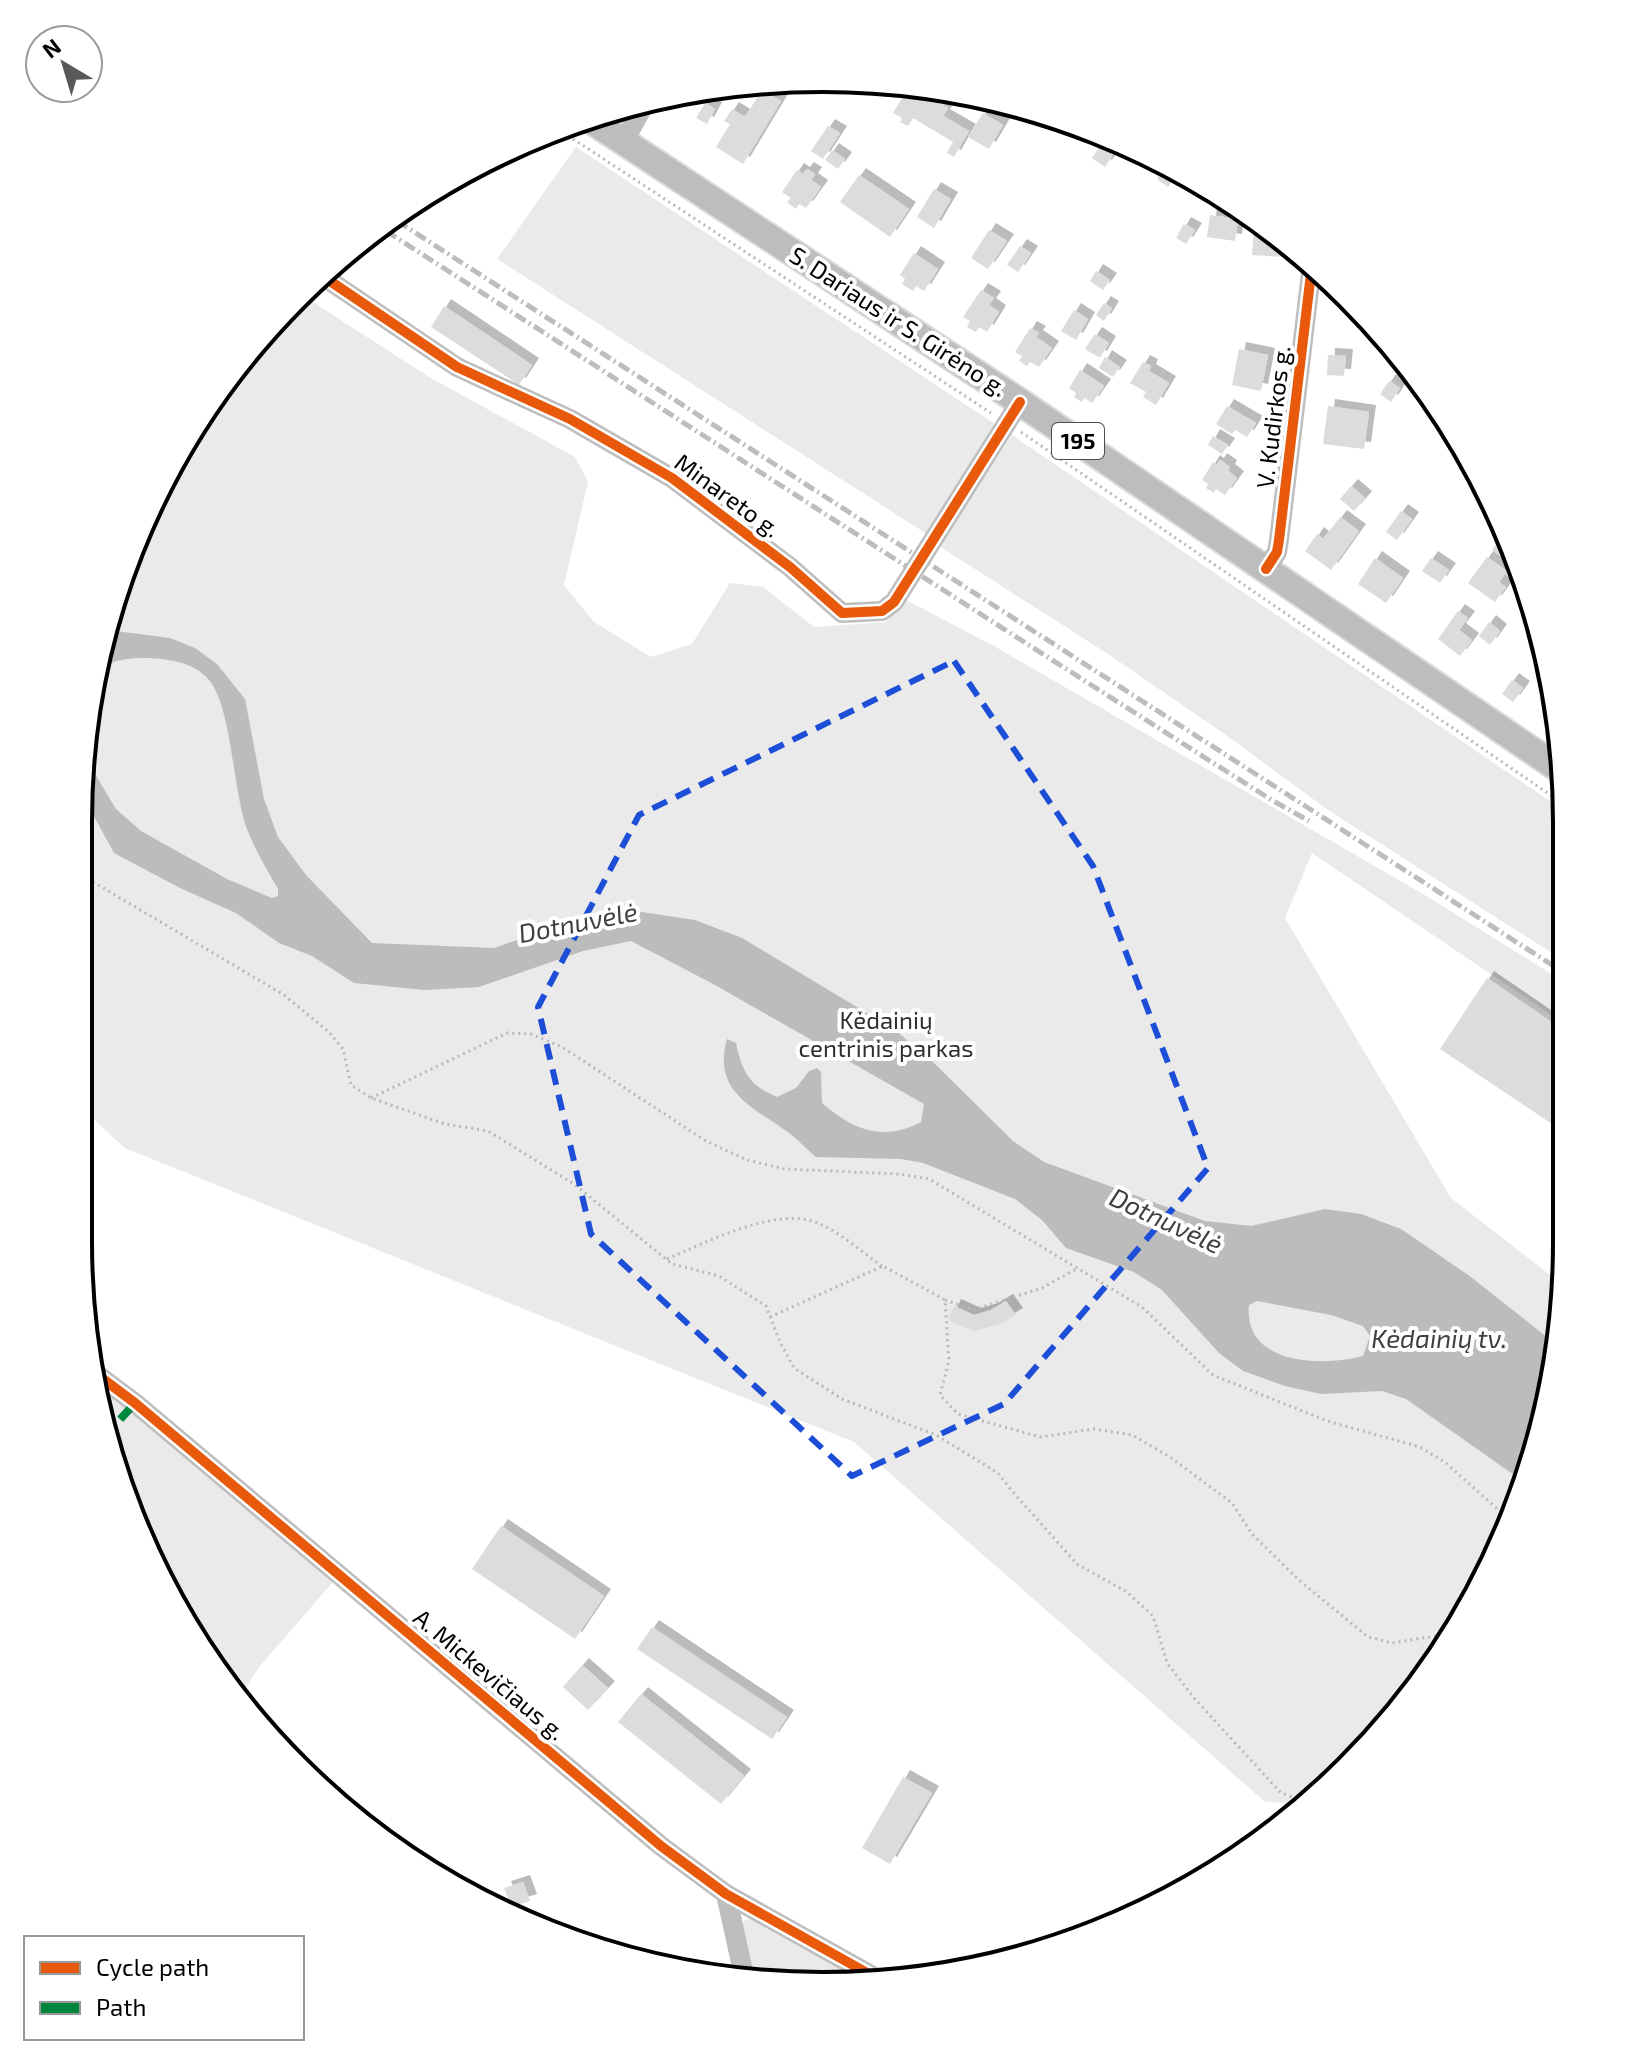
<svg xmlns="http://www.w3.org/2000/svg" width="1645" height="2064" font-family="'Exo 2',sans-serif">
<defs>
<filter id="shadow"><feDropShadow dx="7" dy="-7" stdDeviation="0" flood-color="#0004"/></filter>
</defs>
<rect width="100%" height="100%" fill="#fff"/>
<g fill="#eaeaea">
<polygon points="576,147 995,424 927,534 497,259"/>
<polygon points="305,297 429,377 575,457 588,482 564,585 594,622 651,657 692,644 730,583 763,587 814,627 886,622 906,600 994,646 1428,897 1566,983 1566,1025 1312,853 1285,918 1451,1198 1563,1285 1553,1386 1510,1527 1413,1694 1306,1806 1264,1801 854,1442 125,1148 78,1105 80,774 118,583 178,450 262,332"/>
<polygon points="1012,435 1566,812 1566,962 1328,810 1223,733 1105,652 939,546"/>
<polygon points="97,1383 339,1575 259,1667 241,1696 178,1613 103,1434"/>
<polygon points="753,1917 865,1980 822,1986 752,1977 742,1922"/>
</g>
<path fill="#bcbcbc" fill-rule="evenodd" d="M108,630L170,638L195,648L217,664L245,699L264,799L278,837L306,875L372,943L494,948L534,934L628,910L695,920L742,938L895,1030L933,1062L1013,1141L1044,1162L1205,1221L1251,1226L1325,1209L1361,1214L1401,1229L1471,1277L1557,1345L1553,1386L1524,1482L1406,1399L1382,1391L1321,1394L1285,1386L1243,1371L1219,1353L1162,1290L1134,1272L1066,1248L1042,1220L1015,1199L923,1163L901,1159L816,1157C805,1148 795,1136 782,1128C747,1104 713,1088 727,1039L736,1043C742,1072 750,1086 777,1097L796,1088L809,1071L817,1068L821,1072L822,1103C853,1130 883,1142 921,1122L924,1104L715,985L631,941L583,951L479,987L425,990L354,983L312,956L279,943L236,913L180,888L114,853L80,791V774L87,735L92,769L116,809L141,831L227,879L272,898L278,896V889C267,870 255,850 247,829C233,793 232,707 209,680C194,662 169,659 147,658C131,658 112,659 100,670ZM1257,1301L1331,1315L1363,1326L1370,1336L1363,1356C1322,1367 1243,1365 1249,1305Z"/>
<g fill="#dcdcdc" filter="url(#shadow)">
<polygon points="854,80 865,80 855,94 848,89"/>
<polygon points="762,90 781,101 743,164 716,147 730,124 724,121 732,109 745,117"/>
<polygon points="921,91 948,108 943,116 969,131 954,157 947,153 953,142 913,118 908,126 900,122 902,118 893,113 905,93 916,100"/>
<polygon points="968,96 997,100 992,110"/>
<polygon points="705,103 715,109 707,124 696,118"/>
<polygon points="983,113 1003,125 989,149 968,137"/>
<polygon points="828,126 840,133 823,159 811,151"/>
<polygon points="1101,144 1114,153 1105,167 1092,158"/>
<polygon points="832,150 845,159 838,169 825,160"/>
<polygon points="1167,164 1179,171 1168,187 1157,179"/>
<polygon points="807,169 815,174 811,180 821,187 806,208 799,204 796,209 787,202 791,198 782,192 797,170 803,174"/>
<polygon points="859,175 909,209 890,237 840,202"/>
<polygon points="446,181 429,209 419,203"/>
<polygon points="934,189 951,199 934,228 917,217"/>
<polygon points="1210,215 1238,219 1235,241 1207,237"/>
<polygon points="1184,224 1195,230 1186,244 1176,238"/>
<polygon points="1254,228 1271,229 1285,241 1284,257 1252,255"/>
<polygon points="989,230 1007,241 988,269 971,258"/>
<polygon points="1020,246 1031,253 1018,272 1007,265"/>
<polygon points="914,253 938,269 924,291 916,286 913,291 902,284 905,279 900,275"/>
<polygon points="1096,271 1110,280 1103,290 1090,281"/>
<polygon points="981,290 994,298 989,305 999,312 987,332 979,327 976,332 967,327 970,321 963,317"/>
<polygon points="1104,303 1112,308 1104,321 1096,315"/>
<polygon points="444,306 532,365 519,385 431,327"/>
<polygon points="1074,310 1088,319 1076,340 1061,331"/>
<polygon points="1030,328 1039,333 1036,337 1052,348 1039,367 1030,362 1027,366 1019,361 1022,356 1015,352"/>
<polygon points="1095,334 1109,343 1100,358 1085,349"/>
<polygon points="1239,349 1268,355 1261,391 1232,385"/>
<polygon points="1328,355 1346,356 1344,376 1327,375"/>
<polygon points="1105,357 1120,367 1113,377 1099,368"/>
<polygon points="1143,362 1151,366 1149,371 1169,383 1156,405 1143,397 1146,392 1130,383"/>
<polygon points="1080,370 1104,386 1092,403 1084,398 1082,402 1074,397 1076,393 1069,388"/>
<polygon points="1389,381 1400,388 1391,402 1380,394"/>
<polygon points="1227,406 1256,423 1247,437 1235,430 1232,434 1216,424"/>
<polygon points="1328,406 1369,412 1364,449 1323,444"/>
<polygon points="1213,436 1228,445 1222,454 1208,445"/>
<polygon points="1220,460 1230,467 1228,471 1237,478 1225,495 1216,489 1214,493 1206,488 1208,484 1202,480 1213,462 1217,465"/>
<polygon points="1351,486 1365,498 1354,511 1340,499"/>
<polygon points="1401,511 1412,519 1397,540 1386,532"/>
<polygon points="1340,517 1359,531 1331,570 1305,551 1317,534 1323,539"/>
<polygon points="1499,541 1513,551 1508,561 1492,550"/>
<polygon points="1487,557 1507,571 1499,582 1506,587 1495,602 1468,583"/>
<polygon points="1375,558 1403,578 1386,603 1358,584"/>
<polygon points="1431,558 1449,570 1440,583 1422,571"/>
<polygon points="1458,611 1468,618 1459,630 1472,640 1460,656 1438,639"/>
<polygon points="1489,622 1500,631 1490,645 1479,636"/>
<polygon points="1512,680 1523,688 1513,702 1502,694"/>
<polygon points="1487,978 1566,1032 1567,1134 1440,1049"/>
<polygon points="1006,1301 1016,1315 1001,1324 974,1331 948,1320 954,1306 974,1315 991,1310"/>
<polygon points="501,1526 604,1596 575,1639 472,1569"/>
<polygon points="652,1627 787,1717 772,1739 637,1649"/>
<polygon points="582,1665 608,1688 588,1710 563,1687"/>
<polygon points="641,1694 744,1776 721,1804 618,1722"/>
<polygon points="903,1777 932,1793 890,1864 862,1848"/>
<polygon points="523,1882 530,1901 511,1907 504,1888"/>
</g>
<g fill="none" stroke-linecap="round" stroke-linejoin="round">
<g stroke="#dbdbdb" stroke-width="30">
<polyline id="major" points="586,117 1020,402 1565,773"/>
</g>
<g stroke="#b8b8b8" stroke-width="3" stroke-dasharray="2 4" stroke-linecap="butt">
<polyline points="558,129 991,413"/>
<polyline points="1021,432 1565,805"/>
<path d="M160,489C170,481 177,470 175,457"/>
<polyline points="79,863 88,879 284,995 329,1032 343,1049 351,1085 371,1098 445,1124 488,1131 574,1184 672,1264 719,1276 766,1306 780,1342 794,1368 842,1399 936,1435 998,1473 1012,1491 1077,1564 1127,1592 1153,1616 1167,1663 1194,1698 1281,1793 1310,1803"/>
<polyline points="371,1098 507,1033 531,1034 562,1047 706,1141 747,1160 785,1169 899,1174 929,1179 1142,1307 1213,1375 1327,1421 1420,1447 1446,1463 1512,1522"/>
<path d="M667,1259C705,1243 779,1204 820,1224C842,1234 862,1252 882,1266"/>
<polyline points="945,1300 973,1310 1042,1288 1078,1268"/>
<polyline points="770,1317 883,1266 945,1300 949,1361 940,1395 958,1414 1040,1437 1094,1429 1132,1435 1170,1457 1232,1503 1252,1534 1300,1581 1368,1637 1392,1643 1448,1634"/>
</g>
<g stroke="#bebebe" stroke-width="20">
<polyline points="624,141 645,103"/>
<polyline points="327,279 457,367 570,419 672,478 790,567 842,613 882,611 894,602 1020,402"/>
<polyline points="1266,569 1277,552 1279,540 1312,265"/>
<polyline points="95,1373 135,1403 661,1846 726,1894 878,1979"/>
<polyline points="726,1894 744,1976"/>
</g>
<use href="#major" stroke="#bdbdbd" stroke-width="26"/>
<g stroke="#bdbdbd" stroke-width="5" stroke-dasharray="12 4 2 4" stroke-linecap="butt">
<polyline points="397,221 1566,974"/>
<path d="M386,231C680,420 974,611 1270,799L1309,821"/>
</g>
<polyline stroke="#00873e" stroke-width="8" stroke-dasharray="16 8" stroke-linecap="butt" points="104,1437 135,1403"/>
<g stroke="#fff" stroke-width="15">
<g id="cycleway">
<polyline points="327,279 457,367 570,419 672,478 790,567 842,613 882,611 894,602 1020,402"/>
<polyline points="1266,569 1277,552 1279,540 1312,265"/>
<polyline points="95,1373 135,1403 661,1846 726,1894 878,1979"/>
</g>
</g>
<use href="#cycleway" stroke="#e8590c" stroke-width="10"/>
</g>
<path fill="none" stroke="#1d4ed8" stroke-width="6" stroke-dasharray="16 10" stroke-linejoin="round" d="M954,661L1093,866L1208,1168L1004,1404L852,1476L591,1234L538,1007L639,815Z"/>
<g text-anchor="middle" stroke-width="8" stroke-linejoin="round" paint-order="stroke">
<rect fill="#fff" stroke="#4c4c4c" stroke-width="2" x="1052" y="423" width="52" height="36" rx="6"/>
<g font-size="22" font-weight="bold" fill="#000">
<text x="1078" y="449">195</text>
</g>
<g font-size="24" fill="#000" stroke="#fff">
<text transform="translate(898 322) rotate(33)" y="8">S. Dariaus ir S. Girėno g.</text>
<text transform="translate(1274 417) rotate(-83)" y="8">V. Kudirkos g.</text>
<text transform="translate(727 496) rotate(36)" y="8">Minareto g.</text>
<text transform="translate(489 1675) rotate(40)" y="8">A. Mickevičiaus g.</text>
</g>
<g font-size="24" fill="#2f2f2f" stroke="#fff">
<text x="886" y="1029">Kėdainių<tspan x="886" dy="28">centrinis parkas</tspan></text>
</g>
<g font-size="26" font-style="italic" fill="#404040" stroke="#fff">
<text transform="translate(578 923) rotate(-11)" y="9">Dotnuvėlė</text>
<text transform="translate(1166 1221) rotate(25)" y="9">Dotnuvėlė</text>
<text x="1439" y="1348">Kėdainių tv.</text>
</g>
</g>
<path d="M0 0H1645V2064H0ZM822 92H823A730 730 0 0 1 1553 822V1242A730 730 0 0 1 823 1972H822A730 730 0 0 1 92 1242V822A730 730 0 0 1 822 92Z" fill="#fff" fill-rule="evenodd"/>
<path fill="none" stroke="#000" stroke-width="4" d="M822 92H823A730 730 0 0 1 1553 822V1242A730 730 0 0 1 823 1972H822A730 730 0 0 1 92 1242V822A730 730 0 0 1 822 92Z"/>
<rect x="24" y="1936" width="280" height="104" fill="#ffffff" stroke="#999999" stroke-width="2"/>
<rect x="40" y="1962" width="40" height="12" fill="#e8590c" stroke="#999999" stroke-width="2"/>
<text x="96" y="1976" font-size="24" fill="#000000">Cycle path</text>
<rect x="40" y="2002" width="40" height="12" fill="#00873e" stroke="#999999" stroke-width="2"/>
<text x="96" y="2016" font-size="24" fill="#000000">Path</text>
<g transform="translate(64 64) rotate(322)"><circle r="38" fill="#ffffff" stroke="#999999" stroke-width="2"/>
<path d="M0-6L14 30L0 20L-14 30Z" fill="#595959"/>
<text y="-12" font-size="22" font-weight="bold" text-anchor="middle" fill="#000000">N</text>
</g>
</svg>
